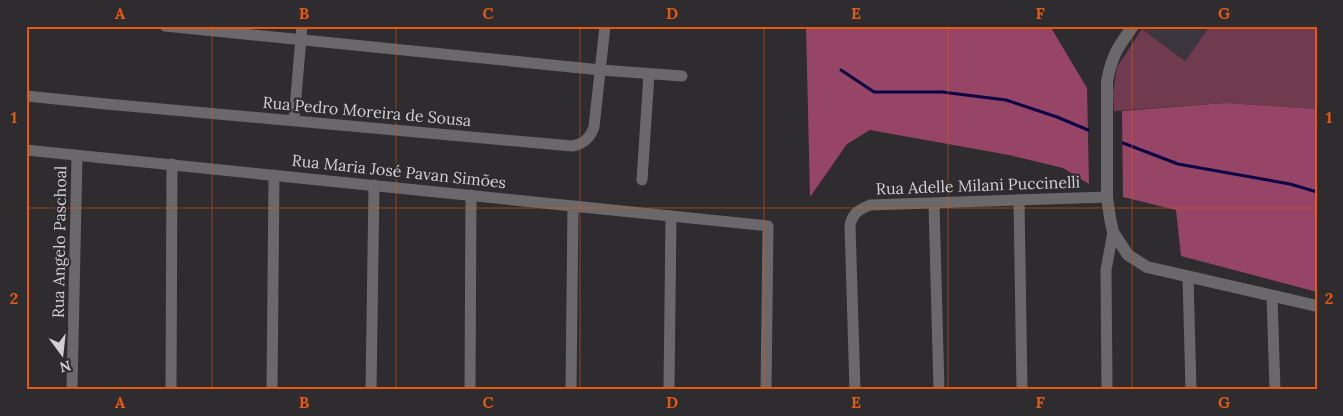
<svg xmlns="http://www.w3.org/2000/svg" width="1343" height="416" font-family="Lora,serif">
<rect width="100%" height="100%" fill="#2f2c30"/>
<polygon fill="#3b353e" points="1144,26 1210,26 1185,61 1142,29"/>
<polygon fill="#703a4f" points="1210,26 1317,26 1317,109 1225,103 1114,111 1113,93 1117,67 1142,29 1185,61"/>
<g fill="#964566">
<polygon points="806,26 1050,26 1087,88 1089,184 1063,168 1009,155 870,130 847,144 810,197"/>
<polygon points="1225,103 1317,109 1317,292 1181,256 1176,210 1123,197 1122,111"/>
</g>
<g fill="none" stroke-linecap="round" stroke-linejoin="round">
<g stroke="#0c0246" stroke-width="3">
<polyline points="841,70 874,92 942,92 1006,100 1057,117 1088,130"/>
<polyline points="1123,143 1178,164 1290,184 1317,192"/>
</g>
<g stroke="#6b686c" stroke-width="11">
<polyline points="165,26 601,70 682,76"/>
<path d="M26,96L106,104L572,146C584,144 590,138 594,127L605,26"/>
<polyline points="294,120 302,26"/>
<polyline points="26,150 768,226 766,390"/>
<polyline points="642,180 649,74"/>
<polyline points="1019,200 1022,390"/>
<polyline points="934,204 939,390"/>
<polyline points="1188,277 1191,390"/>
<polyline points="1272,296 1275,390"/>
<polyline points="72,390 77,156"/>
<polyline points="171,390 172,164"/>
<polyline points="272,390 274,175"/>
<polyline points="371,390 374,185"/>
<polyline points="470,390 471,195"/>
<polyline points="571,390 573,206"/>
<polyline points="669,390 671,216"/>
<path d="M855,390L850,225C853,213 858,210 870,205L1107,197"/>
<polyline points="1107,390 1106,270 1113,232"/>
</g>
<path stroke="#6b686c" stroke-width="12" d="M1133,26C1118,47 1112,55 1107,81V197L1110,218L1113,232L1128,255L1147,267L1317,306"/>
</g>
<path fill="none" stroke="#e8590c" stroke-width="1" stroke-opacity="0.55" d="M212,26V390M396,26V390M580,26V390M764,26V390M948,26V390M1132,26V390M26,208H1317"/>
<g text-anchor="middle" stroke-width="4.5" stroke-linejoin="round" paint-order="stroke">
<g font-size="16" fill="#d2d0d3" stroke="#2f2c30">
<text transform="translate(367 111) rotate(5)" y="6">Rua Pedro Moreira de Sousa</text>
<text transform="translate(399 171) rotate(6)" y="6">Rua Maria José Pavan Simões</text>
<text transform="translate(978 185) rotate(-2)" y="6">Rua Adelle Milani Puccinelli</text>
<text transform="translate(59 242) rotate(-89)" y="6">Rua Angelo Paschoal</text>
</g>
</g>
<rect width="1343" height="416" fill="none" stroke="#2f2c30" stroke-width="55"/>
<g transform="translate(62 354) rotate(165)" stroke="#2f2c30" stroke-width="4" paint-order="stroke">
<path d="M0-4L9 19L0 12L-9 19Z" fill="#d2d0d3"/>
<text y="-8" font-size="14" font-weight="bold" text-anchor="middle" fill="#d2d0d3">N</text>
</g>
<rect x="28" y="28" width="1288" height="360" fill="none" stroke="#e8590c" stroke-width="2"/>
<g font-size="16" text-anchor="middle" font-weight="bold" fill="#e8590c">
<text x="120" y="19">A</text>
<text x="304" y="19">B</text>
<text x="488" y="19">C</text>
<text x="672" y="19">D</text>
<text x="856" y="19">E</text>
<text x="1040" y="19">F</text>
<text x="1224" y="19">G</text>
<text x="14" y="123">1</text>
<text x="1329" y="123">1</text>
<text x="14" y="304">2</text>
<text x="1329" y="304">2</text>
<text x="120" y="408">A</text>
<text x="304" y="408">B</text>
<text x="488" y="408">C</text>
<text x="672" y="408">D</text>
<text x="856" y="408">E</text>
<text x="1040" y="408">F</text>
<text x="1224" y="408">G</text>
</g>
</svg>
